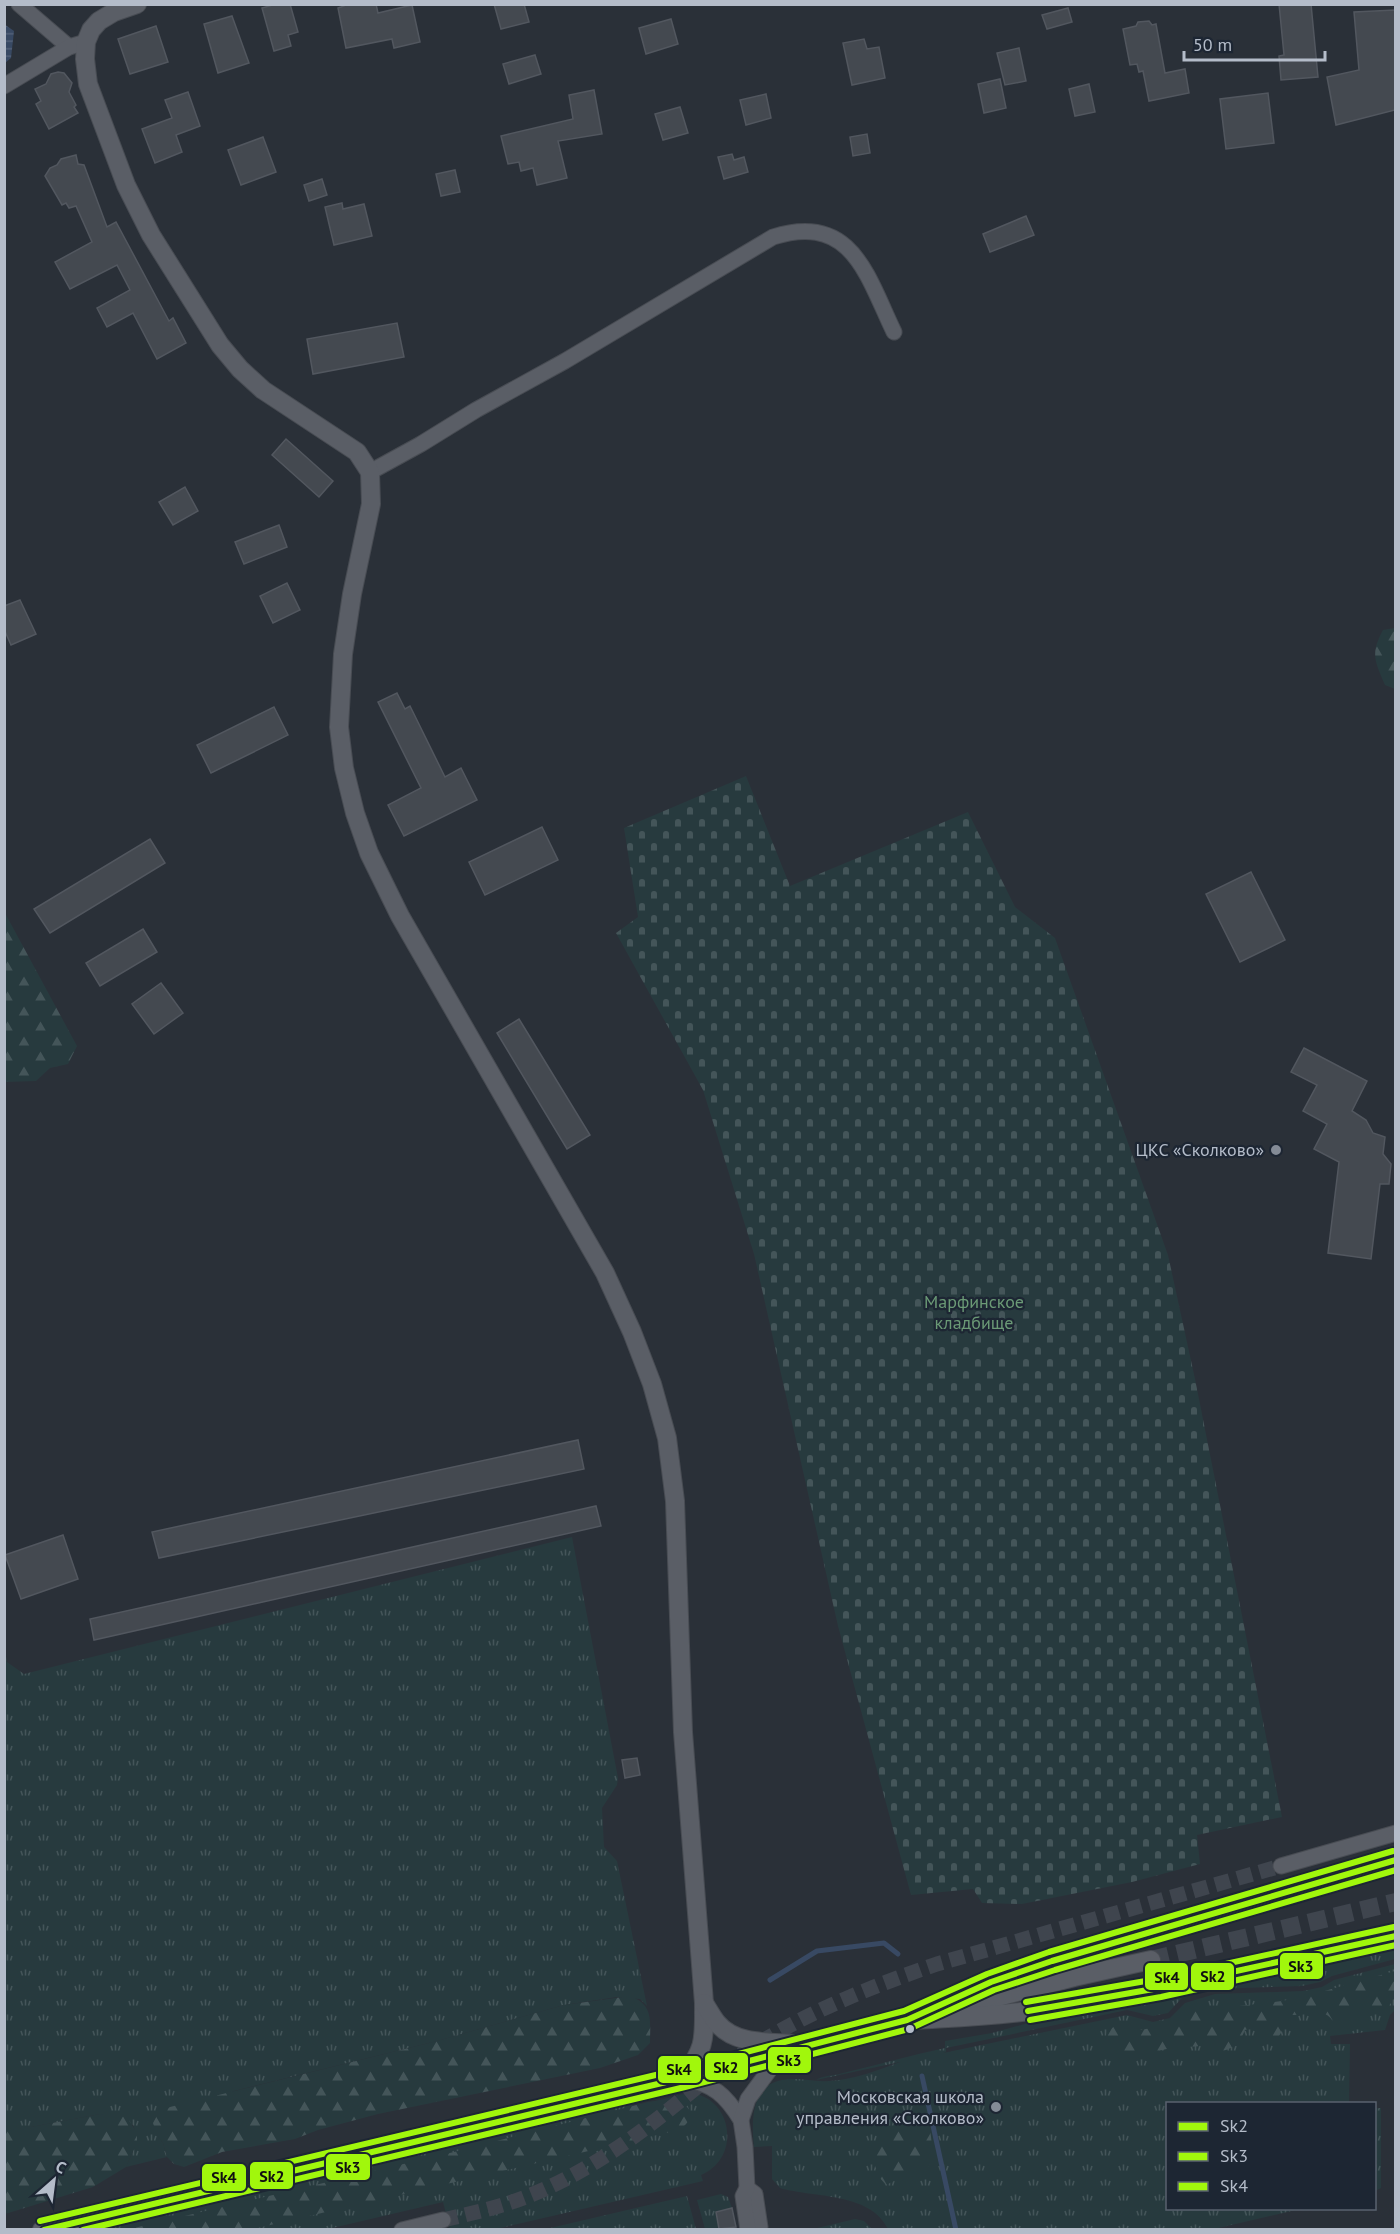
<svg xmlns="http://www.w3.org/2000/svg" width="1400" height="2234" font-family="'PT Sans',sans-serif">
<defs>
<pattern id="grass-tufts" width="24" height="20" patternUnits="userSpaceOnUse" patternTransform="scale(1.5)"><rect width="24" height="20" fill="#273a3e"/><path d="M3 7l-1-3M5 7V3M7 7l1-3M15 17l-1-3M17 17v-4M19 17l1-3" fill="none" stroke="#445559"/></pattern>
<pattern id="forest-firs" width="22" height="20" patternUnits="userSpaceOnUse" patternTransform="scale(1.5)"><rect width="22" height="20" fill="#273a3e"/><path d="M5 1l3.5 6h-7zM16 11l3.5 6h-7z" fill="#445559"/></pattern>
<pattern id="cemetery-stones" width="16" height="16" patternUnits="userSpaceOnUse" patternTransform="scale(1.5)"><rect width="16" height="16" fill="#273a3e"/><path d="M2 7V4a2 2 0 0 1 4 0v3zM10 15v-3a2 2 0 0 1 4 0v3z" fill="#445559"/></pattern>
<pattern id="water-rules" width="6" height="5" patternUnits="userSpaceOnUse" patternTransform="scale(1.5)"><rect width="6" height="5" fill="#384963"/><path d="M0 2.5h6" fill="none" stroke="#526178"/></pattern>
</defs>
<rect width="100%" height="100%" fill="#2a3038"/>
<g fill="url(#grass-tufts)">
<path d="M572,1537L618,1778L617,1785L602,1808L604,1847L617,1861L647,2006L640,1999L617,1997L564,2005L437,2041L234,2091L157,2135L163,2143L167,2157L126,2167C133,2151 140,2141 133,2125L100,2114L31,2127H5L4,1646L7,1662L24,1674Z"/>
<path d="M1395,1946V1959L1332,1976L1320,1982L1302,1986L1214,1989L1182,1998L1168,2013L1153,2016L1127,2010L946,2048V2052L943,2053L1127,2015L1153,2022L1170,2018L1185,2003L1215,1994L1303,1991L1322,1987L1334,1980L1395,1964V2010L1390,2015L1385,2030L1330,2036L1331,2044H1350L1349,2103L1168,2104V2208L1300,2209L1210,2230L888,2229C870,2192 814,2198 780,2188L772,2179V2146L754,2147C751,2117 751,2079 792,2079C805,2079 817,2082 829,2081C852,2080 879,2070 900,2062L816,2080C823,2075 834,2076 843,2073C877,2065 911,2055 945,2048V2041L992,2033L1054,2016L1160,1998Z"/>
<path d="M687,2093C732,2094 743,2157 701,2175L703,2181L496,2229H450L443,2202L328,2229L90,2230L631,2100L633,2107Z"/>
<polygon points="1374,2108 1381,2108 1381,2188 1375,2191"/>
<polygon points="721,2194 728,2197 732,2208 716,2212 719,2229 705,2229 697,2200"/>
<polygon points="687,2196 696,2229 546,2229"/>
<polygon points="855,2219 864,2221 872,2229 813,2229"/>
</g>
<g fill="url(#forest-firs)">
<path d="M1395,628H1396L1395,689L1385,685C1375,661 1370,654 1383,630Z"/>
<polygon points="5,913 77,1046 68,1064 50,1068 36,1081 5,1082"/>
<path d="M1395,1971C1396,1988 1397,2001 1382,2013L1364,2007L1360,2010L1355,2019L1340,2025C1332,2023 1332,2017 1325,2014C1320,2011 1300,2015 1292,2015C1278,2023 1287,2042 1265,2041L1260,2032L1251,2028L1245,2030L1238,2045L1221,2052L1202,2046L1171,2048L1122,2059C1110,2055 1103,2045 1107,2032L1117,2024L1140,2030L1146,2029L1179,2020L1195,2011L1282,2001L1314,1994Z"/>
<path d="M630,1996C654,2005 650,2021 650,2043L638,2055L600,2068L378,2114L318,2130L295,2139L222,2152L184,2167L174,2164L167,2157L163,2143L157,2135L153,2123L158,2114L170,2107L437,2041L564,2005Z"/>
<path d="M679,2097L691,2112C689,2125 683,2128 670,2132L253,2229H130L454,2152L648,2102Z"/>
<path d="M921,2106L925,2108C929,2122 936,2153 929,2165C926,2170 922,2171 917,2174L913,2172L907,2178H900L886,2185L880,2178L871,2156L898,2120Z"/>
<polygon points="100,2114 127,2117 137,2133 137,2142 126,2167 93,2187 5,2214 5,2127 31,2127"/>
</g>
<polygon fill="url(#cemetery-stones)" points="746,776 790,886 968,812 1015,907 1055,938 1168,1255 1195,1379 1282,1817 1197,1835 1200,1864 1132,1882 1022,1904 982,1903 973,1889 911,1895 838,1626 754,1254 703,1090 616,933 638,917 624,828"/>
<polygon fill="url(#water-rules)" points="4,24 14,31 11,58 5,63"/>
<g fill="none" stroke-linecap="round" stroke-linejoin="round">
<g stroke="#384963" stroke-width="5">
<polyline points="770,1980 817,1951 884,1943 898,1954"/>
<polyline points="922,2076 956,2230"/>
</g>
</g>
<g fill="#444950" stroke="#52575f" stroke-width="1.5">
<polygon points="276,4 290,4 298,32 288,35 291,46 274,51 262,8"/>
<polygon points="344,4 376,4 378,13 412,5 420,42 394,48 392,39 346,48 338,8 344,6"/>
<polygon points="494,4 524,4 529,22 501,29"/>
<polygon points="1279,4 1311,4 1318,77 1281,80 1279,56 1284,55"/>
<polygon points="1068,8 1072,22 1047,29 1042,15"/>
<polygon points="1395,10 1395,110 1336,125 1327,77 1359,70 1354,12"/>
<polygon points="232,16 249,63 218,73 204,24"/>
<polygon points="671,19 678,44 646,54 639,28"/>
<polygon points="1149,21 1152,25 1156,24 1165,73 1185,69 1189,93 1149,101 1143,71 1139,72 1137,64 1130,65 1123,29 1136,26 1138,22"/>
<polygon points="156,26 168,62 130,74 118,39"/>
<polygon points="864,39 867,49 879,47 885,78 852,85 843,43"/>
<polygon points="1019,48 1026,81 1005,85 997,53"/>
<polygon points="535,55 541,74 509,84 503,64"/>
<polygon points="58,72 64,73 72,83 69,92 76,105 74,107 78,113 49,129 36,104 41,101 35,89 46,84 51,74"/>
<polygon points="1000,79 1006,108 984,113 978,84"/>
<polygon points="1089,84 1095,112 1075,116 1069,89"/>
<polygon points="594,90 602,134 558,141 567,178 537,185 533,168 521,171 519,162 508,164 501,136 573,119 569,95"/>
<polygon points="188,92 200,126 176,135 182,152 155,163 142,129 172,118 165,100"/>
<polygon points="1268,93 1274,143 1226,149 1220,99"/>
<polygon points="766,94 771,118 746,125 740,100"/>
<polygon points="680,107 688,133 663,140 655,114"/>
<polygon points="867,134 870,153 853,156 850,137"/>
<polygon points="263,137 276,172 241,185 228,150"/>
<polygon points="732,154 734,160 744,157 748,172 724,179 718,157"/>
<polygon points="76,155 78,164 84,165 107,227 116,222 169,321 173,318 186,343 157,359 133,313 107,327 97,308 130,290 117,265 70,289 55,262 92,242 76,206 69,208 66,203 62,205 45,176 50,168 57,165 61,159"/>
<polygon points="455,170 460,192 441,196 436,174"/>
<polygon points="322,179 327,195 309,201 304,185"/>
<polygon points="342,203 343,209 364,204 372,236 334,245 325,207"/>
<polygon points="1026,216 1034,235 990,252 983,234"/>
<polygon points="397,323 404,357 313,374 307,339"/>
<polygon points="286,439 333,481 319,497 272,455"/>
<polygon points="185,487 198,511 173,525 159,502"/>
<polygon points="279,525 287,547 244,564 235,542"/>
<polygon points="287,583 300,610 273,623 260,596"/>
<polygon points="20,600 36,634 11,645 4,629 4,606"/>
<polygon points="397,693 405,709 410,706 445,777 461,768 477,800 404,836 388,805 421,788 378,702"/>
<polygon points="274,707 288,735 211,773 197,745"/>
<polygon points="542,827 558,860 485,895 469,862"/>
<polygon points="150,839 165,863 50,933 34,909"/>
<polygon points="1251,872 1285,940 1240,962 1206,894"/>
<polygon points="143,929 157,952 100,986 86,963"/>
<polygon points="161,983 183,1013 154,1034 132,1004"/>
<polygon points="519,1019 590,1135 567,1149 497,1033"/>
<polygon points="1304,1048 1367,1081 1352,1111 1366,1120 1373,1133 1385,1137 1383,1154 1391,1164 1389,1184 1380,1184 1371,1259 1328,1253 1339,1162 1314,1149 1327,1124 1303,1111 1317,1085 1291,1072"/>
<polygon points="578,1440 584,1469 159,1558 152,1532"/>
<polygon points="596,1506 601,1526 94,1640 90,1619"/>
<polygon points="63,1535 78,1579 21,1599 5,1555"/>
<polygon points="637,1758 640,1775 625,1778 622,1760"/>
<polygon points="732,2208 736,2227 719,2229 716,2212"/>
</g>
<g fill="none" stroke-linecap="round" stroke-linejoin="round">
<path stroke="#3f454e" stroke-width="15" stroke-dasharray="15 8" stroke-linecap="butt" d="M443,2220C465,2215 487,2210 509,2203C561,2186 609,2156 652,2123C681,2101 708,2076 739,2056C800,2015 867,1988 937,1964L1281,1866"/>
<polyline stroke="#3f454e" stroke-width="18" stroke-dasharray="18 9" stroke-linecap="butt" points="1151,1960 1396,1902"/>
<g stroke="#484c53" stroke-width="17">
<g id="minor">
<polyline points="19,4 69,47"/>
<polyline points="4,86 69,47 86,42"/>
<path d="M370,472L421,444L476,410L565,361L773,237C852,212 867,276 894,332"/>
<polyline points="1281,1866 1396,1833"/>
<path d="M683,2078C714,2085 725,2094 741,2120"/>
<polyline points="747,2188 755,2194 760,2227 758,2230"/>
<polyline points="402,2230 443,2220"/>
<polyline points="748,2230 743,2196 747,2188 745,2147 741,2120 748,2099 782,2053"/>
</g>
</g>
<g stroke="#484c53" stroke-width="20">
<g id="tertiary">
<path d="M137,4L114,12L99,21L91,30L86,42L85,59L88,84L126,185L151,235L220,345L240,369L263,390L357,452L370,472L371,504L352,594L343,654L339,727L344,768L355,813L369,853L400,916L605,1273L632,1332L652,1384L667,1438L675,1501L683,1732L704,2003C704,2040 706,2047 683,2078"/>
<path d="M704,2003C708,2009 712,2017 717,2023C735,2045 769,2042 794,2044"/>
<polyline points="955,2008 1074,1977 1151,1960"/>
<path d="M917,2020C963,2017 1008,2015 1053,2008C1168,1990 1282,1961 1396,1936"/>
<polyline points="42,2230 683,2078 907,2020 991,1982 1052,1961 1396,1860"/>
</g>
</g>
<use href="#minor" stroke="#5a5e66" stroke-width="15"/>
<use href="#tertiary" stroke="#5a5e66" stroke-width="18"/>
<g stroke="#1d2633" stroke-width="10">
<g id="bus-1">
<polyline points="1028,2011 1159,1988 1396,1936"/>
<polyline points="44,2230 683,2078 907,2020 991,1982 1052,1961 1396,1860"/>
</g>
</g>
<g stroke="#1d2633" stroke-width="10">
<g id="bus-2">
<polyline points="1030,2020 1161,1997 1396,1945"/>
<polyline points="83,2230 685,2087 909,2029 994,1990 1055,1970 1396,1870"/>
</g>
</g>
<g stroke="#1d2633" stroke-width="10">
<g id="bus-3">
<polyline points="1026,2002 1157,1979 1394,1927"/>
<polyline points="40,2221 681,2069 904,2011 987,1974 1049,1952 1393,1851"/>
</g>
</g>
<use href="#bus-1" stroke="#a1f70c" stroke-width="6"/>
<use href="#bus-2" stroke="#a1f70c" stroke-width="6"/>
<use href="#bus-3" stroke="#a1f70c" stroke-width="6"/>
</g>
<g fill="#848b96" stroke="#1d2633" stroke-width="2">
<circle cx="1276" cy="1150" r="6"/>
<circle cx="996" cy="2107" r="6"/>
</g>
<circle fill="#b4bcc9" stroke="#1d2633" stroke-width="2" cx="910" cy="2029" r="5"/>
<g text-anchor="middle" stroke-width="4.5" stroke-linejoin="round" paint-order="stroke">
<g font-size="18" fill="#b4bcc9" stroke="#1d2633" text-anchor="end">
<text x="1264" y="1156">ЦКС «Сколково»</text>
<text x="984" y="2103">Московская школа<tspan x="984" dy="21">управления «Сколково»</tspan></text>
</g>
<g font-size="18" fill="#6b9a76" stroke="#1d2633">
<text x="974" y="1308">Марфинское<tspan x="974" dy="21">кладбище</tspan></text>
</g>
</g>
<g stroke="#1d2633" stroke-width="2">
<rect x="1279" y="1952" width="45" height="28" rx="6" fill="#a1f70c"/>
<rect x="1190" y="1962" width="45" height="29" rx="6" fill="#a1f70c"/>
<rect x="1144" y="1962" width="45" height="29" rx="6" fill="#a1f70c"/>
<rect x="767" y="2046" width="45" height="28" rx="6" fill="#a1f70c"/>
<rect x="704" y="2052" width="45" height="29" rx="6" fill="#a1f70c"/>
<rect x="657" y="2055" width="45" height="29" rx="6" fill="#a1f70c"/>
<rect x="325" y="2153" width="46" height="28" rx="6" fill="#a1f70c"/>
<rect x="249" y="2161" width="45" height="29" rx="6" fill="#a1f70c"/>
<rect x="201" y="2163" width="46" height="29" rx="6" fill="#a1f70c"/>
</g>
<g font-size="16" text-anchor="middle" font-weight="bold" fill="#111">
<text x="1301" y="1972">Sk3</text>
<text x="1213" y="1982">Sk2</text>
<text x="1167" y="1983">Sk4</text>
<text x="789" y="2066">Sk3</text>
<text x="726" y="2073">Sk2</text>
<text x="679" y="2075">Sk4</text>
<text x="348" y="2173">Sk3</text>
<text x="272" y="2182">Sk2</text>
<text x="224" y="2183">Sk4</text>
</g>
<rect width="1400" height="2234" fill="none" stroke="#b4bcc9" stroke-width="12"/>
<rect x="1166" y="2102" width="210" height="108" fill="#1d2633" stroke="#59626f" stroke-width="1.5"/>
<rect x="1178" y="2122" width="30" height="9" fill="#a1f70c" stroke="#59626f" stroke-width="1.5"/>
<text x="1220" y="2132" font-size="18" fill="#b4bcc9">Sk2</text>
<rect x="1178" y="2152" width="30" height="9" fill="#a1f70c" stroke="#59626f" stroke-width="1.5"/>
<text x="1220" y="2162" font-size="18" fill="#b4bcc9">Sk3</text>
<rect x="1178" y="2182" width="30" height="9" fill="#a1f70c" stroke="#59626f" stroke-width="1.5"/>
<text x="1220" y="2192" font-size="18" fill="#b4bcc9">Sk4</text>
<g transform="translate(54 2180) rotate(28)" stroke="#1d2633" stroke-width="4.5" paint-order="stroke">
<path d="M0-4.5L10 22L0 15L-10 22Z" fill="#b4bcc9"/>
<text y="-9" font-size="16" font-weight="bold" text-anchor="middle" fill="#b4bcc9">С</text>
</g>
<path d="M1184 51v9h141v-9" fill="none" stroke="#b4bcc9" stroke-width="3"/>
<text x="1193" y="51" font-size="18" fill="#b4bcc9" stroke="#1d2633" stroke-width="4.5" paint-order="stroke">50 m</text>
</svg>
